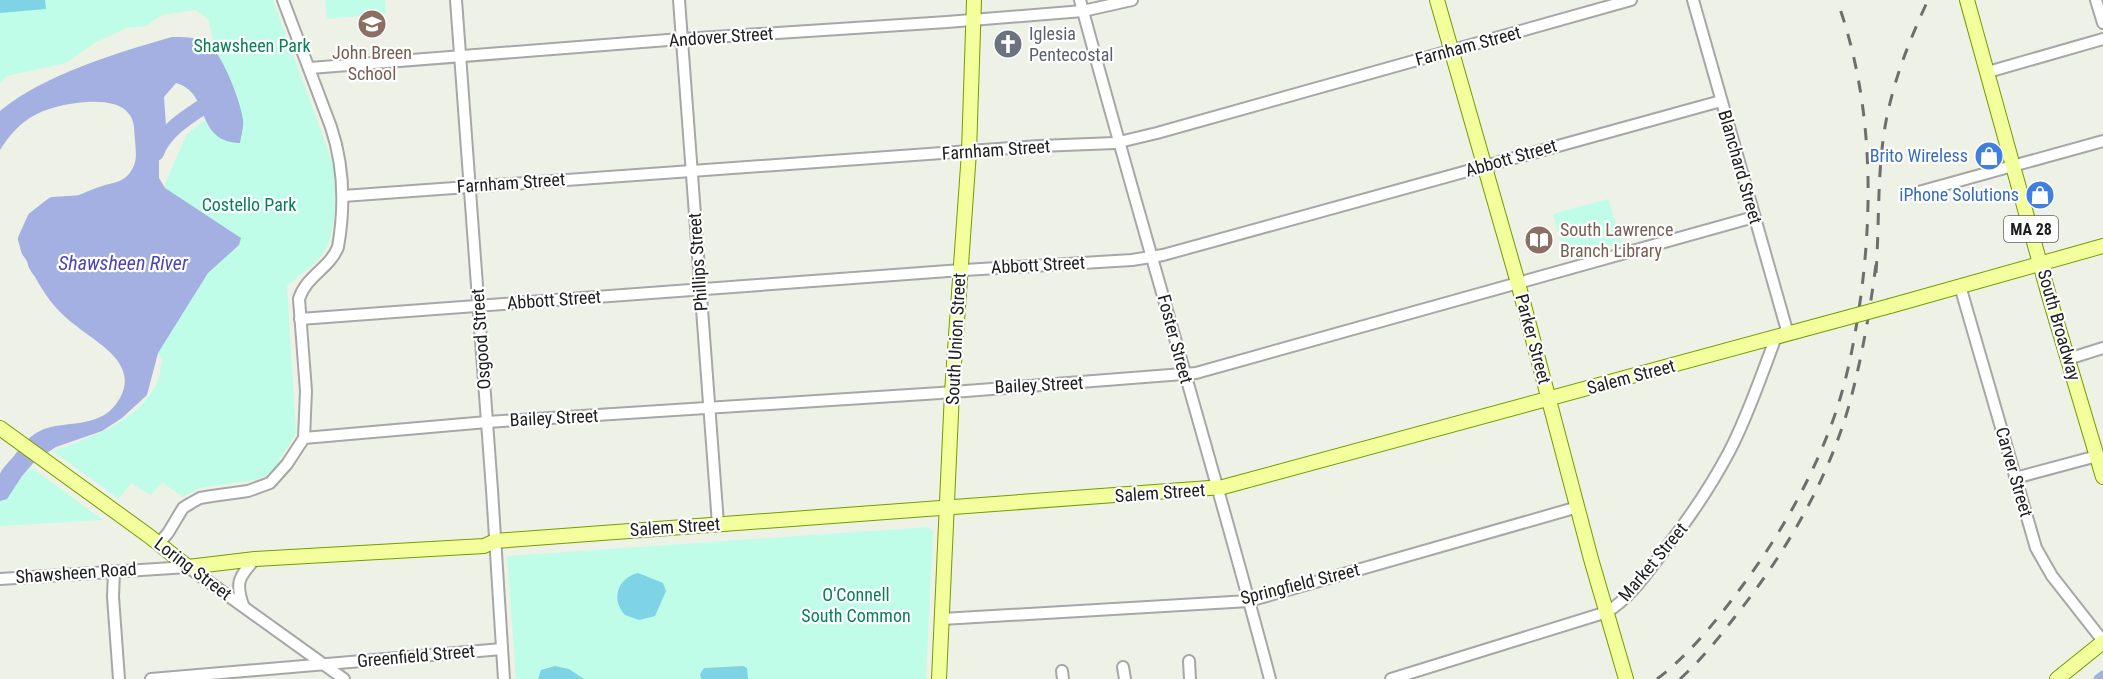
<svg xmlns="http://www.w3.org/2000/svg" width="2103" height="679" font-family="'Roboto Condensed',sans-serif">
<rect width="100%" height="100%" fill="#eef1e5"/>
<g fill="#c0fde8">
<path d="M0,0H273L335,169C336,193 337,236 322,255C313,267 298,276 287,286L296,433L274,469L266,476L256,480L200,488L183,497L162,482L151,495L131,483L119,499L53,451C89,438 141,421 157,382C160,375 161,366 162,359L152,344L159,197L187,134L202,122L218,114L224,84L208,19L195,10L162,15L146,26L127,28L96,42L66,63L7,76L0,83Z"/>
<polygon points="325,0 385,0 386,14 327,19"/>
<polygon points="1608,199 1622,243 1566,259 1553,214"/>
<polygon points="32,468 103,520 0,526 0,491"/>
<polygon points="927,527 933,531 926,679 516,679 507,556"/>
</g>
<g fill="#7ed3e5">
<polygon points="0,0 45,0 46,9 0,13"/>
<path d="M638,573L663,583L666,591L655,616L639,620L625,615C610,599 618,578 638,573Z"/>
<polygon points="555,666 569,669 584,679 538,679 541,670"/>
<polygon points="743,666 747,668 748,679 701,679 700,674 704,668"/>
</g>
<path fill="#a3b0e1" d="M172,37C183,37 194,37 205,41C221,49 241,102 243,120C244,127 241,136 240,143C194,142 212,93 176,83L164,97L167,141L159,157V178L165,188L241,238L239,245L208,273L158,353L147,395L122,418L102,431L56,447L36,460L22,476L7,499L0,501C0,493 0,481 0,474C2,468 10,461 14,456C22,445 31,434 44,429C71,420 103,429 120,398C139,363 97,343 75,325C56,310 47,298 35,277C33,274 29,269 28,265C15,221 72,196 105,185C113,183 122,182 129,174C138,163 136,153 135,140C134,131 135,121 129,114C116,96 75,102 56,107C29,114 15,127 0,150V111C45,74 117,53 172,37Z"/>
<g fill="none" stroke-linecap="round" stroke-linejoin="round">
<polyline stroke="#a3b0e1" stroke-width="9" points="2098,679 2103,675"/>
<g stroke="#a3b0e1" stroke-width="16">
<path d="M156,153C164,131 187,117 207,104L210,88"/>
<polyline points="38,263 29,250 26,239 35,219 53,205 84,203"/>
</g>
<g stroke="#a7a7a7" stroke-width="14">
<g id="minor">
<polyline points="456,0 492,490 504,679"/>
<polyline points="679,0 718,524"/>
<path d="M1080,0C1141,227 1210,452 1270,679"/>
<polyline points="1693,0 1788,334"/>
<polyline points="2096,0 2103,23"/>
<polyline points="310,68 668,40 947,22 1083,11 1132,0"/>
<polyline points="1988,72 2103,39"/>
<polyline points="1915,193 2103,141"/>
<polyline points="343,196 1039,146 1115,143 1157,133 1631,0"/>
<polyline points="1960,286 2036,548 2052,576 2103,641"/>
<polyline points="300,319 948,271 1132,260 1163,255 1721,101"/>
<polyline points="2068,359 2103,348"/>
<polyline points="304,438 487,422 940,393 1196,373 1754,217"/>
<polyline points="2015,478 2097,456"/>
<path d="M159,543L168,533L183,508L191,503L200,498L212,496L248,491L270,483L287,464L304,438L306,391L299,299C306,276 330,268 338,247C345,207 344,166 331,127L283,0"/>
<polyline points="114,571 113,597 119,679"/>
<polyline points="0,579 188,567 344,679"/>
<path d="M243,605C235,582 239,577 255,559"/>
<polyline points="942,619 1249,601 1578,507"/>
<polyline points="1189,661 1190,679"/>
<polyline points="1123,667 1125,679"/>
<polyline points="1062,671 1063,679"/>
<polyline points="151,679 502,649"/>
<path d="M1391,679L1607,612C1631,597 1646,574 1663,552C1688,520 1710,488 1729,452C1748,416 1761,376 1776,337"/>
</g>
</g>
<g stroke="#779b00" stroke-width="16">
<g id="major">
<polyline points="1437,0 1518,283 1591,559 1626,679"/>
<polyline points="1967,0 2049,296 2103,477"/>
<polyline points="1890,306 2103,246"/>
<polyline points="0,428 149,536 188,567 255,559 484,546 495,541 1223,487 1794,332"/>
<polyline points="939,679 952,392 969,152 974,0"/>
<polyline points="2057,679 2103,642"/>
</g>
</g>
<use href="#minor" stroke="#fff" stroke-width="10"/>
<use href="#major" stroke="#f2ff9c" stroke-width="14"/>
<g stroke="#6e6e6e" stroke-width="3" stroke-dasharray="12 12" stroke-linecap="butt">
<path d="M1876,273C1880,217 1876,158 1890,103C1899,66 1912,35 1928,0"/>
<path d="M1657,679C1688,656 1717,620 1740,589C1778,538 1810,483 1832,423C1847,382 1855,339 1861,295C1874,196 1871,95 1837,0"/>
<path d="M1680,679C1700,661 1718,639 1734,618C1785,554 1828,481 1850,402C1862,357 1870,311 1876,264"/>
</g>
<g stroke="#779b00" stroke-width="16" stroke-linecap="butt">
<polyline id="major-bridge" points="1794,332 1890,306"/>
</g>
<use href="#major-bridge" stroke="#f2ff9c" stroke-width="14"/>
</g>
<defs>
<g id="school-disc" transform="scale(1.5)"><circle r="9.5" fill="#8d6e63" stroke="#fff"/><path d="M0-5L7-2L0 1L-7-2ZM-4 1L0 2.5L4 1V4Q0 6-4 4Z" fill="#fff"/></g>
<g id="church-disc" transform="scale(1.5)"><circle r="9.5" fill="#6b7280" stroke="#fff"/><path d="M-1.2-6h2.4v3.5h3.3v2.4h-3.3V6h-2.4V-.1h-3.3v-2.4h3.3Z" fill="#fff"/></g>
<g id="shop-disc" transform="scale(1.5)"><circle r="9.5" fill="#3f7fe0" stroke="#fff"/><path d="M-5-2.5h2.3a2.7 3.5 0 0 1 5.4 0H5L5.5 6h-11ZM-1.5-2.5h3a1.5 2.3 0 0 0-3 0Z" fill="#fff"/></g>
<g id="library-disc" transform="scale(1.5)"><circle r="9.5" fill="#8d6e63" stroke="#fff"/><path d="M-6-4Q-3-5.5-.7-3.5V5Q-3 3-6 4ZM6-4Q3-5.5 .7-3.5V5Q3 3 6 4Z" fill="#fff"/></g>
</defs>
<g fill-rule="evenodd">
<use href="#school-disc" x="372" y="24"/>
<use href="#church-disc" x="1008" y="44"/>
<use href="#shop-disc" x="1989" y="156"/>
<use href="#shop-disc" x="2040" y="195"/>
<use href="#library-disc" x="1539" y="240"/>
</g>
<g text-anchor="middle" stroke-width="4.5" stroke-linejoin="round" paint-order="stroke">
<rect fill="#fff" stroke="#636363" stroke-width="1.5" x="2004" y="216" width="54" height="26" rx="4.5"/>
<g font-size="16" font-weight="bold" fill="#202020">
<text x="2031" y="235">MA 28</text>
</g>
<g font-size="18" fill="#5b616d" stroke="#fff" text-anchor="start">
<text x="1029" y="40">Iglesia<tspan x="1029" dy="21">Pentecostal</tspan></text>
</g>
<g font-size="18" fill="#202020" stroke="#fff">
<text transform="translate(721 37) rotate(-4)" y="6">Andover Street</text>
<text transform="translate(1468 46) rotate(-15)" y="6">Farnham Street</text>
<text transform="translate(996 150) rotate(-4)" y="6">Farnham Street</text>
<text transform="translate(1511 158) rotate(-16)" y="6">Abbott Street</text>
<text transform="translate(1740 167) rotate(74)" y="6">Blanchard Street</text>
<text transform="translate(511 183) rotate(-4)" y="6">Farnham Street</text>
<text transform="translate(698 262) rotate(-94)" y="6">Phillips Street</text>
<text transform="translate(1038 265) rotate(-3)" y="6">Abbott Street</text>
<text transform="translate(554 300) rotate(-4)" y="6">Abbott Street</text>
<text transform="translate(2059 325) rotate(74)" y="6">South Broadway</text>
<text transform="translate(481 339) rotate(-94)" y="6">Osgood Street</text>
<text transform="translate(956 339) rotate(-87)" y="6">South Union Street</text>
<text transform="translate(1175 339) rotate(75)" y="6">Foster Street</text>
<text transform="translate(1533 339) rotate(75)" y="6">Parker Street</text>
<text transform="translate(1631 377) rotate(-15)" y="6">Salem Street</text>
<text transform="translate(1039 385) rotate(-3)" y="6">Bailey Street</text>
<text transform="translate(554 418) rotate(-3)" y="6">Bailey Street</text>
<text transform="translate(2014 472) rotate(74)" y="6">Carver Street</text>
<text transform="translate(1160 493) rotate(-4)" y="6">Salem Street</text>
<text transform="translate(675 527) rotate(-4)" y="6">Salem Street</text>
<text transform="translate(1653 562) rotate(-50)" y="6">Market Street</text>
<text transform="translate(193 569) rotate(37)" y="6">Loring Street</text>
<text transform="translate(76 573) rotate(-4)" y="6">Shawsheen Road</text>
<text transform="translate(1300 584) rotate(-14)" y="6">Springfield Street</text>
<text transform="translate(416 656) rotate(-5)" y="6">Greenfield Street</text>
</g>
<g font-size="18" fill="#058256" stroke="#fff">
<text x="252" y="52">Shawsheen Park</text>
<text x="249" y="211">Costello Park</text>
<text x="856" y="601">O'Connell<tspan x="856" dy="21">South Common</tspan></text>
</g>
<g font-size="18" fill="#785e54" stroke="#fff">
<text x="372" y="59">John Breen<tspan x="372" dy="21">School</tspan></text>
<text x="1560" y="236" text-anchor="start">South Lawrence<tspan x="1560" dy="21">Branch Library</tspan></text>
</g>
<g font-size="18" fill="#366cbe" stroke="#fff" text-anchor="end">
<text x="1968" y="162">Brito Wireless</text>
<text x="2019" y="201">iPhone Solutions</text>
</g>
<g font-size="20" font-style="italic" fill="#4c44b7" stroke="#fff">
<text x="123" y="270">Shawsheen River</text>
</g>
</g>
</svg>
